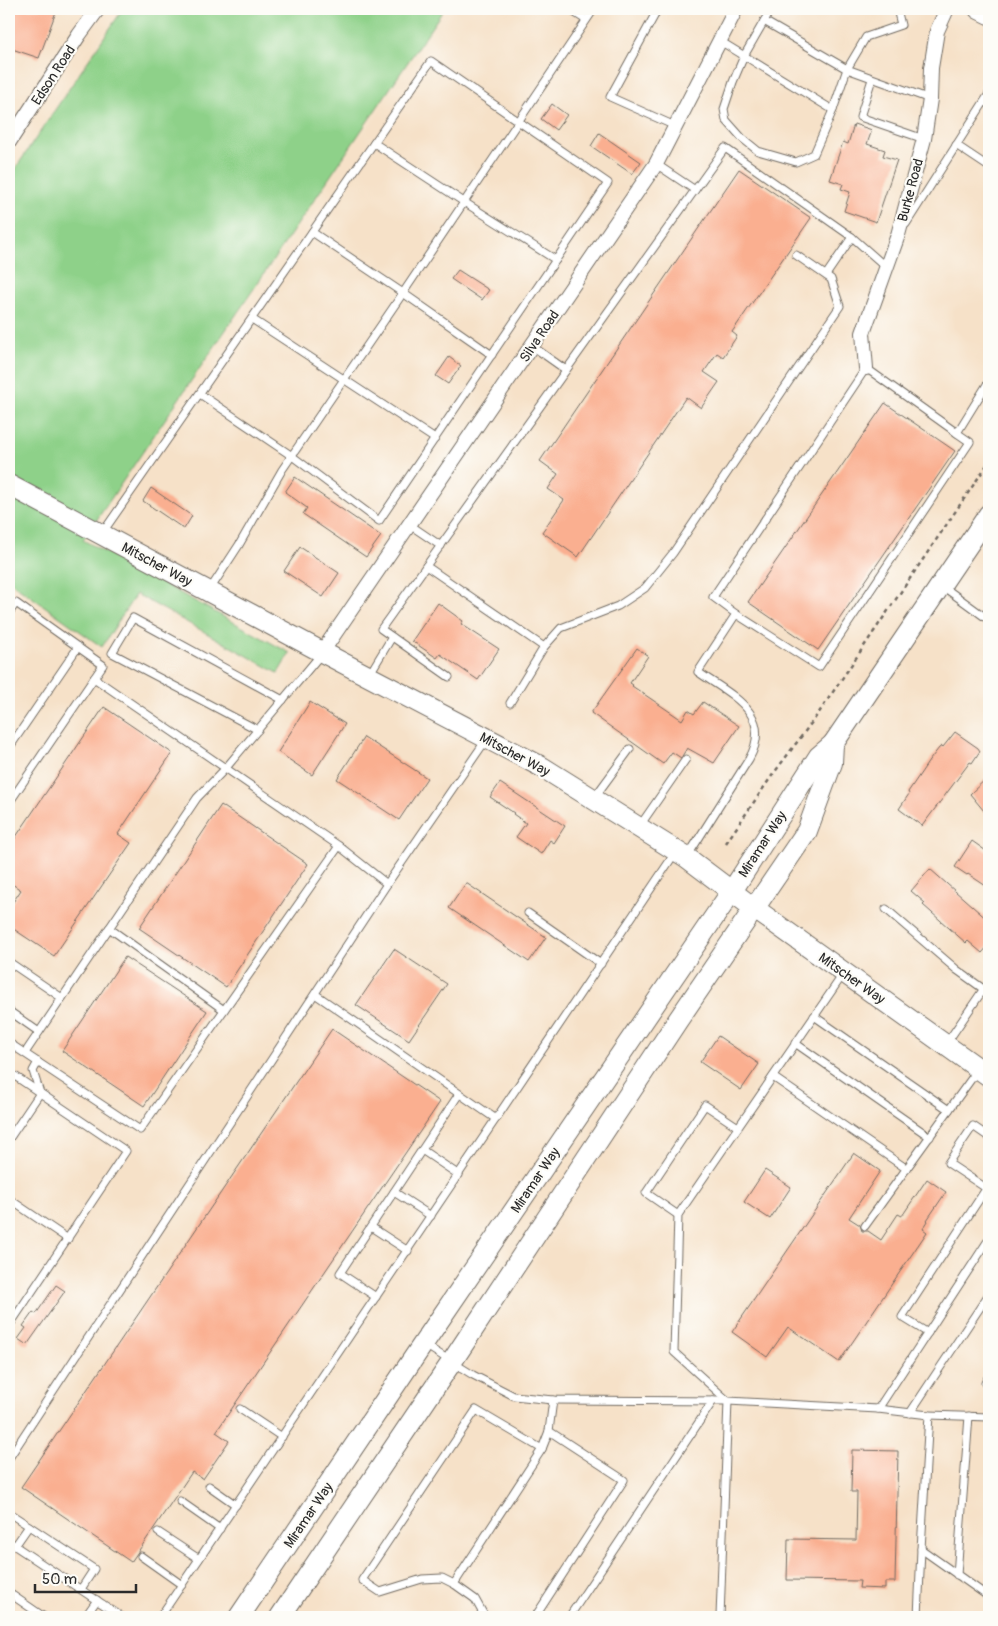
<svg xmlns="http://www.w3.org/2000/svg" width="998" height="1626" font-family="Pangolin,sans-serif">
<rect width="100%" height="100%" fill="#fdfcf7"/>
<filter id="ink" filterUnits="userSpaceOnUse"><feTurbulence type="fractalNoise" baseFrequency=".02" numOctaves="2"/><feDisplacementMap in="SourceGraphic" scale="10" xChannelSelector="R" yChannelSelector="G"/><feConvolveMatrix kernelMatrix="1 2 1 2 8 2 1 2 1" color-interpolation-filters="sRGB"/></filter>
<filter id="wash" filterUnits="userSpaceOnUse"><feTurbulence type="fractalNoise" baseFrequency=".0096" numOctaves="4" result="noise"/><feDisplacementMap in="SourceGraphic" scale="20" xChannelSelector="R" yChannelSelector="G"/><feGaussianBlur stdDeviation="1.12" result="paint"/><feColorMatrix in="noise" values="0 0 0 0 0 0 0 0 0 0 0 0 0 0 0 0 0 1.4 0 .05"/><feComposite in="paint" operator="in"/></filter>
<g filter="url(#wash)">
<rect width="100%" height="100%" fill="#f6e1c8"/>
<polygon fill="#8ed189" stroke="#5c7e5a" points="123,9 444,9 83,540 290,653 278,673 136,594 102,647 9,581 9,178"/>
<g id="blocks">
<g fill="#faaf90">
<polygon points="9,9 57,9 39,58 9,48"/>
<polygon points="552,104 567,115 556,130 541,119"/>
<polygon points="854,124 872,130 867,144 885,150 883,156 897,160 876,222 844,211 850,192 841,189 843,184 830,180 843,142 848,144"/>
<polygon points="599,133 641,162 632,174 591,146"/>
<polygon points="739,169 811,218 732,332 737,336 723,357 717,353 704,372 719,382 701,408 686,397 578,557 542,532 564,500 548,489 558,474 540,461"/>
<polygon points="458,270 489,290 482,300 451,279"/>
<polygon points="449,357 461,366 448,384 436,376"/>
<polygon points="885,403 955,451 818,650 748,602"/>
<polygon points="295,477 381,536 366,557 303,514 307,508 285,492"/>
<polygon points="151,488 192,516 184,529 143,501"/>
<polygon points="300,547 339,573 323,597 284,571"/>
<polygon points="438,603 463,621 461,624 499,649 478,680 440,654 437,658 412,641"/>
<polygon points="637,648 648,656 630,683 633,685 632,686 682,720 688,710 694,714 703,702 739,726 714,763 687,748 681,758 672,752 663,764 591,713"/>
<polygon points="310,702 345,724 312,775 278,752"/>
<polygon points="104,707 172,753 118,834 131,843 54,956 9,926 9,908 21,890 9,882 9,847"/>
<polygon points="955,732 978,748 980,751 972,763 970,762 922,826 899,809 909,794 908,792 929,761 939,748 942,746 943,747"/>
<polygon points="364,737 427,778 399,820 337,779"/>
<polygon points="989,776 989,817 970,794"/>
<polygon points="500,783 565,826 554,843 550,840 541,854 516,837 526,823 513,814 514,813 490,797"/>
<polygon points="221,805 308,864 226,987 139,928"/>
<polygon points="972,841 989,853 989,888 968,874 967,875 955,867"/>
<polygon points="930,869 989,921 989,945 982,953 968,941 966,943 923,905 925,903 911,891"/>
<polygon points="466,883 546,937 529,962 449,908"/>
<polygon points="394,949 447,984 409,1040 356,1005"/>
<polygon points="125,957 207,1011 144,1106 62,1051"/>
<polygon points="332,1029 440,1102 216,1432 229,1441 203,1479 192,1472 131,1562 21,1487"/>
<polygon points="718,1036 759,1064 741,1090 700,1062"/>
<polygon points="854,1153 880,1171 849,1218 860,1225 862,1231 868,1231 881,1240 898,1214 902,1216 927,1179 946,1192 927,1220 928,1221 923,1229 927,1232 839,1362 788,1327 767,1357 732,1332"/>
<polygon points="765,1170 791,1187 770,1219 744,1202"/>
<polygon points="56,1285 65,1291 27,1345 18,1339 26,1328 23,1326 33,1312 36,1314"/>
<polygon points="852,1450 898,1451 895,1582 885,1582 885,1589 859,1588 860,1581 787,1580 788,1539 856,1540 857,1492 851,1492"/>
</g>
</g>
</g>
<g filter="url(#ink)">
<use href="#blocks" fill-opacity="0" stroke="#726b62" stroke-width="1"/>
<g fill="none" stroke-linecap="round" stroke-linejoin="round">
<g stroke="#726b62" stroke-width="9">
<g id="lane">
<polyline points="569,9 586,20"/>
<polyline points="658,9 610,97 675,126"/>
<polyline points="771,9 744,56 733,82 724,109 726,120 742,138 758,151 796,162 814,154 833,110 847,69 866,37 901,25 897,9"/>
<polyline points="764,21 847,69 930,99"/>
<polyline points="720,41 833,110"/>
<polyline points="872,79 860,117 924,139"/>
<polyline points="374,143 464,202 556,260"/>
<polyline points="956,145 989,167"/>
<polyline points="656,164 695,190"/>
<polyline points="906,224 989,94"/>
<polyline points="312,232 403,293 492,355"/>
<polyline points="826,275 852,237"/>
<polyline points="252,319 435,439"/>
<polyline points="532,346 566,370"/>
<polyline points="410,525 441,546"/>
<polyline points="103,532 431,61 608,183 379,521 292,456 200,394"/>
<polyline points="426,566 544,647"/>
<polyline points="941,585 989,620"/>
<polyline points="209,591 239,545 282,470 403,293 594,9"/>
<polyline points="9,613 16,603 103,665 9,803"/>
<polyline points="736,614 819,667 970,442 957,433"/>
<polyline points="369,675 392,637"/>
<polyline points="449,677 381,629 725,148 852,237 886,267"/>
<polyline points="94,678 339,846 387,884"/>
<polyline points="510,703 544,647 561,628 618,606 645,588 673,553 840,306 831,279 796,255"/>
<polyline points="258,730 112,653 133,618 283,700"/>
<polyline points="9,748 78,647"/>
<polyline points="594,798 630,749"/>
<polyline points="639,827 686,759"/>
<path d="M687,857L749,759C775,713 729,694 698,672L736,614L713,597L866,368L957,433L989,381"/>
<polyline points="886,909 957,970 989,993"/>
<polyline points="528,913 601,964"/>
<polyline points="109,928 224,1010"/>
<polyline points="9,962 62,998"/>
<polyline points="315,994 496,1119"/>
<polyline points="9,1011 39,1032"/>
<polyline points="814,1016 949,1110"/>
<polyline points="9,1043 140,1130 339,846"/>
<polyline points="795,1043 930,1137"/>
<polyline points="946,1044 983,990"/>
<polyline points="25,1053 197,798 225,769 322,653"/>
<polyline points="9,1072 126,1151 9,1326"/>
<polyline points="773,1077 907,1169"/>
<polyline points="9,1139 40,1093 33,1071 38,1062"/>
<polyline points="422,1150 459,1175"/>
<polyline points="989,1190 948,1163 973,1126 989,1137"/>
<polyline points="394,1192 431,1216"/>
<polyline points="9,1199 68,1239"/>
<polyline points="678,1215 646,1193 705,1105 738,1127"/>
<polyline points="865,1226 977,1071"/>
<polyline points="371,1227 408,1251"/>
<polyline points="376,1297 340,1273 459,1094"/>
<polyline points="928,1333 902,1317 986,1189"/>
<polyline points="425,1345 473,1375 514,1396 553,1400 728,1401 878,1409 929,1415 921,1549 989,1597"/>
<polyline points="985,1383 989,1376"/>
<polyline points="240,1409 282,1437"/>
<polyline points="878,1409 989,1239"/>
<polyline points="910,1413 989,1294"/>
<polyline points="929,1415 989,1417"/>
<polyline points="9,1458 387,884 486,740"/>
<polyline points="209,1486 236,1505"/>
<polyline points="180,1501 220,1529"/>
<polyline points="9,1513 29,1526"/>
<polyline points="158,1532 199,1559"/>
<polyline points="9,1542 122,1617"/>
<polyline points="15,1546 29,1526 94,1569 81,1589"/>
<polyline points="141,1556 182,1585"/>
<polyline points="957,1575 969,1416"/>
<polyline points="454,1584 542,1449 549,1431 553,1400"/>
<polyline points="9,1593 44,1617"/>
<polyline points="85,1617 97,1600"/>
<polyline points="160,1617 675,853"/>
<polyline points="485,1617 475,1599 454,1584 442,1578 422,1579 380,1592 362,1580 476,1410 542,1449"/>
<polyline points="535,1617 624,1480 549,1431"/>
<polyline points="569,1617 713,1401"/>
<polyline points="720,1617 728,1401 674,1352 678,1215 844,973"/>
<polyline points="918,1617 921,1549"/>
</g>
</g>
<g stroke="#726b62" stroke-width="16">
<g id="street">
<polyline points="9,142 79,35 98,9"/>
<polyline points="866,368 863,333 898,235 924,139 930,99 931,68 937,31 947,9"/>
<polyline points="322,652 656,164 736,9"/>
</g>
</g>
<g stroke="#726b62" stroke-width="22">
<g id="secondary">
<polyline points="979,9 989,14"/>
<polyline points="9,485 322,652 542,767 686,857 755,909 989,1076"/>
<polyline points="239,1617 423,1344 732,891 819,756 833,744 989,514"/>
<polyline points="280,1617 451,1363 678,1020 807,831 832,763 833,744"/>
</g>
</g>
<polyline stroke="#726b62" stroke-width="2.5" stroke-dasharray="4 4" stroke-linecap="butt" points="726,843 771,777 818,714 989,462"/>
<use href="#lane" stroke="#fff" stroke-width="7"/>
<use href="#street" stroke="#fff" stroke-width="14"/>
<use href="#secondary" stroke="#fff" stroke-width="20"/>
</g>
</g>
<g text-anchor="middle" stroke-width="4.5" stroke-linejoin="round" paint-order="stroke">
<g font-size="14" fill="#2b2b2b" stroke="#fdfcf7">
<text transform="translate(53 75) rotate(-57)" y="5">Edson Road</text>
<text transform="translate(910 190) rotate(-75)" y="5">Burke Road</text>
<text transform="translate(539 336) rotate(-56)" y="5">Silva Road</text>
<text transform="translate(157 564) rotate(28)" y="5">Mitscher Way</text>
<text transform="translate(515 754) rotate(28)" y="5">Mitscher Way</text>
<text transform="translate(762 844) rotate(-57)" y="5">Miramar Way</text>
<text transform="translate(852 978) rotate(35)" y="5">Mitscher Way</text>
<text transform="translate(535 1180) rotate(-56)" y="5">Miramar Way</text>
<text transform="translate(308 1515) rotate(-56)" y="5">Miramar Way</text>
</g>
</g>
<rect width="998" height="1626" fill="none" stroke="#fdfcf7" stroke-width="30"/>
<path d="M35 1584v8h101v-8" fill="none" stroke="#2b2b2b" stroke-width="2.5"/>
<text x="42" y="1584" font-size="15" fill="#2b2b2b" stroke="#fdfcf7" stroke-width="4" paint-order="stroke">50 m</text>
</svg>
